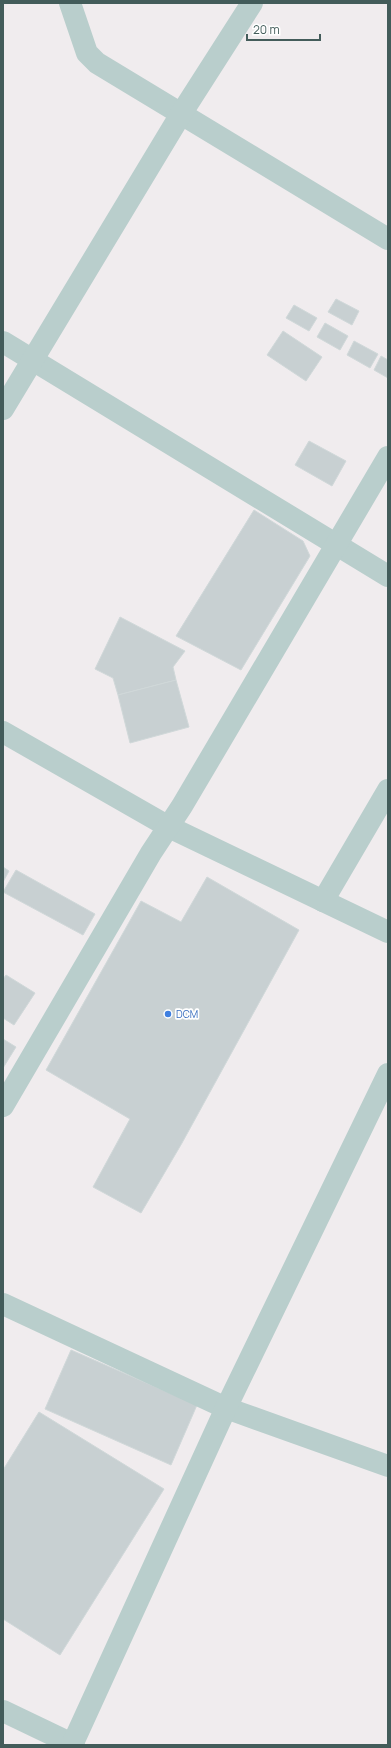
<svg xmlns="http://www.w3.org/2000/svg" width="391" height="1748" font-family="Manrope,sans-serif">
<rect width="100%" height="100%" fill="#f0ecee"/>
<g fill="#c8d0d2" stroke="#d0d8d9">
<polygon points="336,299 359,311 352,325 328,312"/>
<polygon points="294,305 317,318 309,331 286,318"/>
<polygon points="325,323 348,336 340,350 317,337"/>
<polygon points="283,331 322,357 306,381 267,355"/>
<polygon points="354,341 378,354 370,368 347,355"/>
<polygon points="381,356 388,360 388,378 374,370"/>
<polygon points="309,441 346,461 332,486 295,465"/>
<polygon points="254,510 303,541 310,556 241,670 176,636"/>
<polygon points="120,617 185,651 173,667 176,680 118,695 113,678 95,669"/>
<polygon points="176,680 189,727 130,743 118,695"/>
<polygon points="3,867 9,871 3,882"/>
<polygon points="16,870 95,914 83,935 3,892"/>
<polygon points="207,877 299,930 182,1143 141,1213 93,1187 130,1119 46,1070 141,901 181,922"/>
<polygon points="6,975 35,993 14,1025 3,1018 3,979"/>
<polygon points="3,1039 16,1047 3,1068"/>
<polygon points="71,1350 197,1405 171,1465 45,1409"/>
<polygon points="39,1412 164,1489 60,1655 3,1619 3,1470"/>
</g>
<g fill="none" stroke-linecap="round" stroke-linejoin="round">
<g stroke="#b9cecc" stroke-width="22">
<polyline points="70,3 87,53 97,63 388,239"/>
<polyline points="3,342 388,576"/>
<polyline points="3,409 181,114 252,3"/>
<polyline points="323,901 388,790"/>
<polyline points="3,1304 226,1408 388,1466"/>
<polyline points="3,1711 74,1745"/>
<polyline points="72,1745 226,1408 388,1074"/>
</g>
<g stroke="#b9cecc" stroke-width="22">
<polyline points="3,732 169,827 388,932"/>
<polyline points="3,1106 151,853 182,806 388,457"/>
</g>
</g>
<circle fill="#3f7fe0" stroke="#fff" stroke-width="1.5" cx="168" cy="1014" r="4"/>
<g text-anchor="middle" stroke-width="3.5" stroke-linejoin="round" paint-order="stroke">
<g font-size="10" fill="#366cbe" stroke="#fff" text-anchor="start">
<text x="176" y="1018">DCM</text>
</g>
</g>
<rect width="391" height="1748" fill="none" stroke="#435c5a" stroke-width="8"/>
<path d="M247 34v6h73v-6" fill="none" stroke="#435c5a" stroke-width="2"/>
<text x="253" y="34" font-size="12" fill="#435c5a" stroke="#ffffff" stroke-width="3" paint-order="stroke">20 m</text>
</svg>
